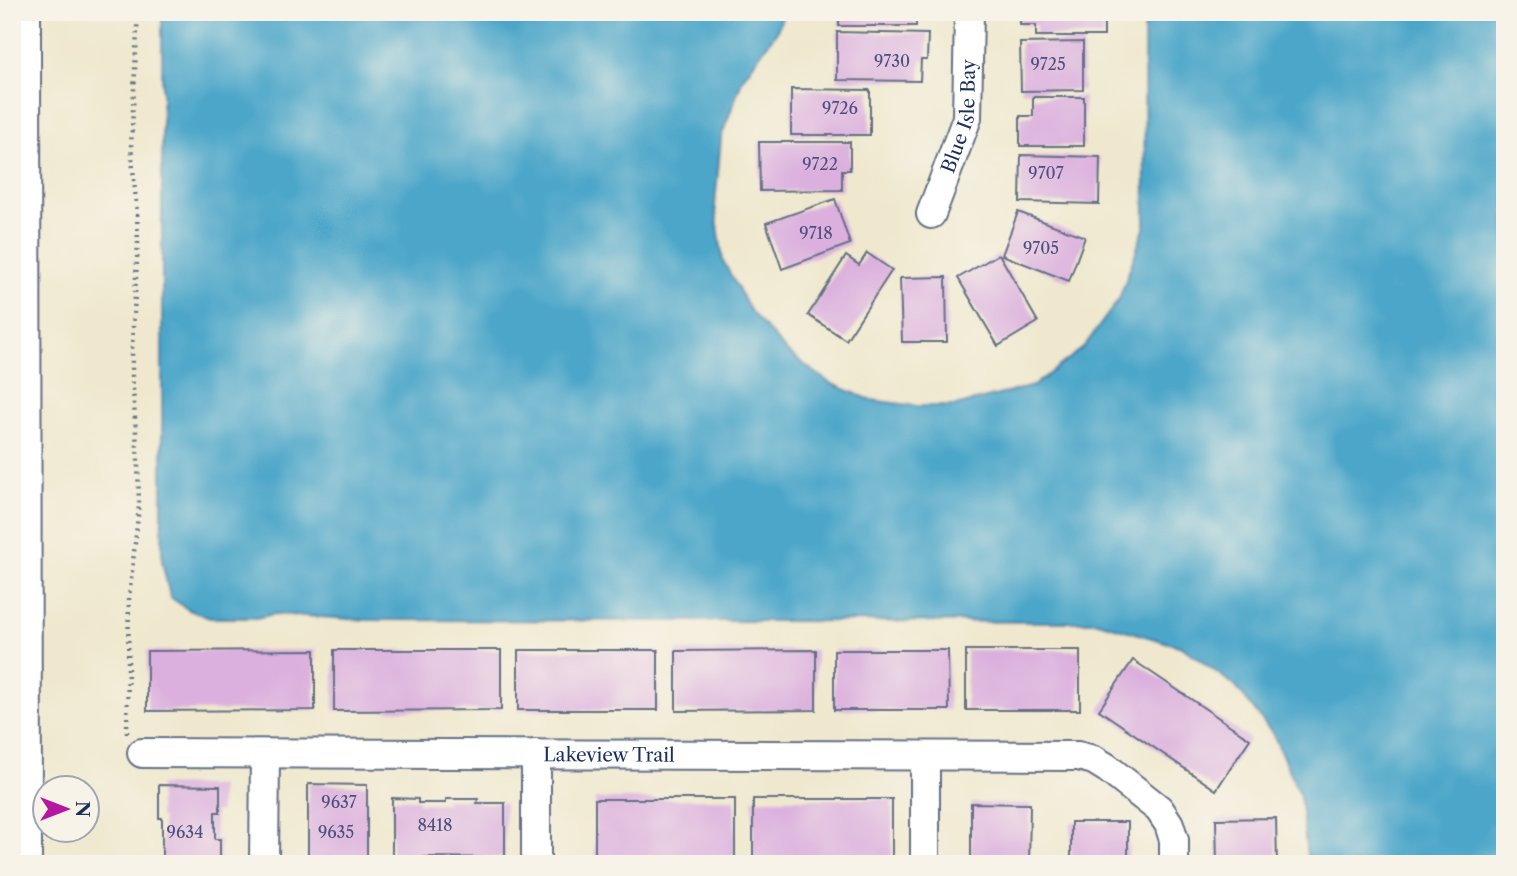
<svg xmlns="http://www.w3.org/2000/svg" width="1517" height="876" font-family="'Libre Caslon Text',serif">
<rect width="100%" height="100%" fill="#f7f3e8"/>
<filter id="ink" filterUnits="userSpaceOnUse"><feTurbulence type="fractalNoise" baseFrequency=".0143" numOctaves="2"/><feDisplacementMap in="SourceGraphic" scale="14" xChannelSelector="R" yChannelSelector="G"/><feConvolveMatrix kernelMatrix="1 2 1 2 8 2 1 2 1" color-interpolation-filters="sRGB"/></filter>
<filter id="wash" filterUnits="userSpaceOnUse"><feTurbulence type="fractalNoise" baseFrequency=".00686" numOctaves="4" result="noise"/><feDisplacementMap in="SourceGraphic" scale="28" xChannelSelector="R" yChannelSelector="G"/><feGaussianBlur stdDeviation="1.57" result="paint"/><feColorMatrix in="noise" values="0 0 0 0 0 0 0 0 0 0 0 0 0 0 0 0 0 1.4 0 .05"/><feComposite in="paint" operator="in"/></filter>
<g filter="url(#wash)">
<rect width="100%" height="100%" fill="#efe8ce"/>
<polygon fill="#4ba6c9" stroke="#336a94" stroke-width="2" points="162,12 784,12 777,31 743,78 721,138 715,205 723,261 751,312 787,352 830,383 871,400 917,406 955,406 1033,386 1083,348 1119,299 1145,226 1144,12 1505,12 1505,864 1308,864 1300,796 1273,734 1235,686 1182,647 1098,622 366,620 274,614 256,618 210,618 189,610 170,597 162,562"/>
<g id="blocks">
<g fill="#dbb0de">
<rect x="839" y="12" width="77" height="14"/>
<polygon points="1020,12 1104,12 1104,36 1036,36 1036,25 1020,25"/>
<polygon points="837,32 928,34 927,60 921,60 920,81 837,80"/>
<polygon points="1083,42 1083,90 1021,91 1020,43"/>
<polygon points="791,89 870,90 870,135 791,135"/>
<polygon points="1033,97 1084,97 1084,146 1020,146 1020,116 1033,116"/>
<polygon points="759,142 850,142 850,170 842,170 842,190 760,191"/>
<polygon points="1021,155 1100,157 1099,204 1020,202"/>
<polygon points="835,199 850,244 782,269 766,223"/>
<polygon points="1018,212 1085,237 1069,281 1002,255"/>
<polygon points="867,253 892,270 846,340 808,315 846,256 859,265"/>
<polygon points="999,254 1038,322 998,346 958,278"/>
<polygon points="946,277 947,342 902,342 900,278"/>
<polygon points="315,650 315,710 147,711 147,651"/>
<polygon points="334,650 501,650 501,710 334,711"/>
<rect x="518" y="650" width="140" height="60"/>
<polygon points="816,650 816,710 676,711 676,651"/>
<polygon points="834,650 948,650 949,710 834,710"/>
<rect x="966" y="650" width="114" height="60"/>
<polygon points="1133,660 1250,739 1216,790 1099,710"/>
<polygon points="308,784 367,785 367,864 308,864"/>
<polygon points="159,785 220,786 220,812 215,812 215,839 220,839 220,864 162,864 162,818 159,818"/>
<polygon points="392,798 418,799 418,803 446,803 446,799 478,799 477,803 505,803 505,858 424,857 424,860 392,859"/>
<rect x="595" y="799" width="140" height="60"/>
<rect x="753" y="799" width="139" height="60"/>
<polygon points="971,803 1030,804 1029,864 971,864"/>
<polygon points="1276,818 1277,864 1217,864 1216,819"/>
<rect x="1071" y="822" width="57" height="42"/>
</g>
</g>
</g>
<g filter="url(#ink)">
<use href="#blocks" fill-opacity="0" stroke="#657085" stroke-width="2"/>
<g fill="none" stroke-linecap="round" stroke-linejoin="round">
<g stroke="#657085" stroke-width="32">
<g id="minor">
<polyline points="26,12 27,864"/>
<path id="s1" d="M931,214L967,118L969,12"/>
<path id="s2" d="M142,753L1078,756L1094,760L1107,768L1159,809L1169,824L1174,840V864"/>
<polyline points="925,756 925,864"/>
<polyline points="264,864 265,754"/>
<polyline points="536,864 536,754"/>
</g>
</g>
<polyline stroke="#657085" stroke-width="4.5" stroke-dasharray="2 5" stroke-linecap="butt" points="127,733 129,598 139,507 138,461 132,375 132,346 138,243 137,213 131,147 138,12"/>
<use href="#minor" stroke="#fff" stroke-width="28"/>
</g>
</g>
<g text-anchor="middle" stroke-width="7" stroke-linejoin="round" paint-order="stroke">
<g font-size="16" fill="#4b4f7e">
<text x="892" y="67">9730</text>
<text x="1048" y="70">9725</text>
<text x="840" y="114">9726</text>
<text x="820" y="170">9722</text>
<text x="1046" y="179">9707</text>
<text x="816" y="239">9718</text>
<text x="1041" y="254">9705</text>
<text x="339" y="808">9637</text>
<text x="435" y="831">8418</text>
<text x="185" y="838">9634</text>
<text x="336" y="838">9635</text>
</g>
<g font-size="19" fill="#1b2f5e" stroke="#f7f3e8">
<text dy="7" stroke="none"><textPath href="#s1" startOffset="103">Blue Isle Bay</textPath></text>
<text dy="7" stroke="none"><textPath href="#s2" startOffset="467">Lakeview Trail</textPath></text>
</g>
</g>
<rect width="1517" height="876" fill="none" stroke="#f7f3e8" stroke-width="42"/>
<g transform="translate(66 809) rotate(90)"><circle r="33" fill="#f7f3e8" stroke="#9fa5b1" stroke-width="2"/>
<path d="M0-5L12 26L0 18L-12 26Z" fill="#b5179e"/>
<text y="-10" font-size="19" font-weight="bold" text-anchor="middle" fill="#1b2f5e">N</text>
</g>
</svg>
